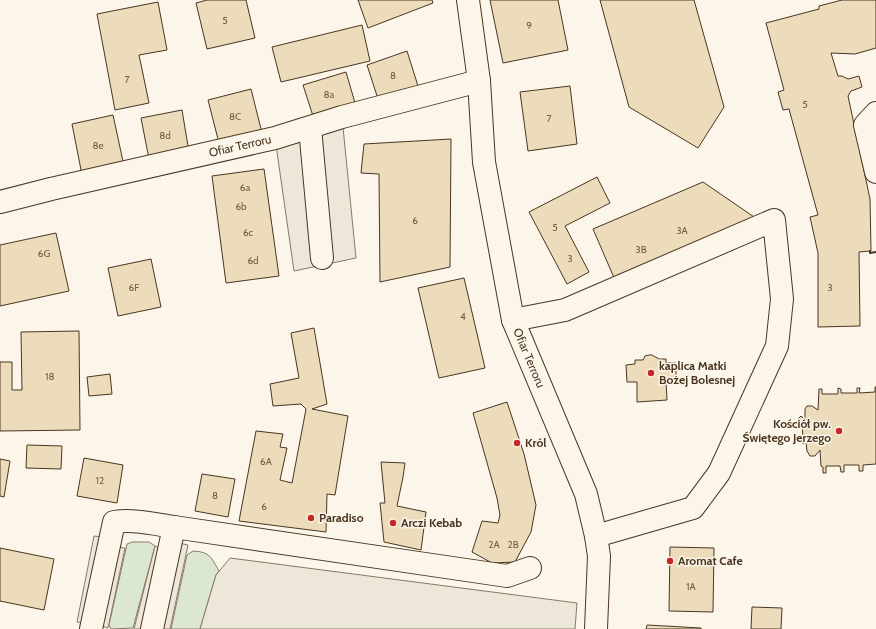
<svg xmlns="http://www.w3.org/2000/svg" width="876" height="629" font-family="Cabin,sans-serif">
<rect width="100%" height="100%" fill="#fbf6e9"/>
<g fill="#dce7d0" stroke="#887966">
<polygon points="132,542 149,542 155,546 133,628 111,629 109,625 127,544"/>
<path d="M193,551C210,552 211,557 219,571L216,575L200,629H171L187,555Z"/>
</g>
<g fill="#ede7d9" stroke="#887966">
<polygon points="342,117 356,258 294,271 275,138"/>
<polygon points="94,536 103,537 85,623 77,622"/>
<polygon points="179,543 188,545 170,629 160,629"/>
<polygon points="155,546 163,549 143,629 134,629"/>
<polygon points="116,547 125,548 108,628 99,625"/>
<polygon points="230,558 577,603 575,629 200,629 216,575"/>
</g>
<g fill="#ecdcbc" stroke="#4a3520">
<polygon points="207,0 246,0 255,38 207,49 196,3"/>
<polygon points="358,0 432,0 433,3 368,28"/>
<polygon points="490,0 558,0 568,50 503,63"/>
<polygon points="600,0 694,0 724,107 698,148 629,107"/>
<polygon points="842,0 876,0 876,48 855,54 831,53 838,76 842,76 848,79 859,76 862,87 851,91 848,96 870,199 871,251 859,252 860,326 818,327 818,253 810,217 818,215 789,109 783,110 778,92 784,90 766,23 819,9 819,6"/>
<polygon points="158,2 167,50 139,55 149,103 115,110 97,14"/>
<polygon points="362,25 370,61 281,82 272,47"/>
<polygon points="407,51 418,86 378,99 367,65"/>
<polygon points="346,72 355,103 313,116 303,85"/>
<polygon points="570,86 577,144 528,151 520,92"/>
<polygon points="251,89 262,133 219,143 208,100"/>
<polygon points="182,110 189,152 149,159 141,118"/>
<polygon points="113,115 124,166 82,175 72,124"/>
<polygon points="451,139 450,267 380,282 379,174 361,173 364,144"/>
<polygon points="264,169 279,276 226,283 212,176"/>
<polygon points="597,177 610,203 565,226 589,272 567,284 529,212"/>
<polygon points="703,182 757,219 615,280 593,229"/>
<polygon points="56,233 69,291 0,306 0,245"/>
<polygon points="151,259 161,307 118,316 108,268"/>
<polygon points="464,278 485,368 439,378 418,288"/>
<polygon points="314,328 327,404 312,409 348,416 335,495 327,494 326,532 239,521 256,431 283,434 280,447 287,448 280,480 292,483 306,409 301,404 273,406 270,384 299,378 291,333"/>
<polygon points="79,331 80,430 0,431 0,362 12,362 12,390 22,390 21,332"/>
<polygon points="649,355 652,355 659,359 666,359 666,363 676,363 676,381 666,381 667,400 637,402 637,382 627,382 626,365 635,364 635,360 643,360 645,356"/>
<polygon points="110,374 112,394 89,396 87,377"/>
<polygon points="875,387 876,387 876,464 863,465 863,471 859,471 859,465 844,465 844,472 841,472 840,466 826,466 826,473 823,473 823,467 821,466 820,450 815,456 810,456 807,451 806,442 803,444 801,442 803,439 802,423 798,419 801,416 805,420 805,409 807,406 812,406 818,410 819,389 822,389 822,394 838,394 838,388 841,389 841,393 857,393 857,388 860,388 859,393 875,392"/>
<polygon points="507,402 524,454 536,505 531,532 515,562 492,563 472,552 482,521 498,523 500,515 497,498 473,413"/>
<polygon points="27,445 62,446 61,469 26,468"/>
<polygon points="84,458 123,465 117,503 77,496"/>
<polygon points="0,459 10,461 4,497 0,496"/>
<polygon points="381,462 405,463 403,477 397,506 426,512 421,550 384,542 380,503 385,503"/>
<polygon points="202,474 235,479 228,517 195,511"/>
<polygon points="670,547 714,548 713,612 669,611"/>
<polygon points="0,548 54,559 44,610 0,601"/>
<polygon points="752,607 782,608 781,629 751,629"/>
<polygon points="647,625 701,628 701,629 646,629"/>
</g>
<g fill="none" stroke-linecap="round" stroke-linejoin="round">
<g stroke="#4a3520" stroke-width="24">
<g id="minor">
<polyline points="468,0 479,81 484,162 513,320 586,494 596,536 599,556 596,629"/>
<polyline points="876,113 865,125 876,172"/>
<polyline points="310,128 322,258"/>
<polyline points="0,202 51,189 275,138 342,117 479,81"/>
<polyline points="513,320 565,310 774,220 782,299 777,346 719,473 693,508 596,536"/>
<polyline points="174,527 507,576 530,568"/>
<path d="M91,629L114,522C134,519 154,524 174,527L152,629"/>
</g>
</g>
<use href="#minor" stroke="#fbf6e9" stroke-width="22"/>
<polyline stroke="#4a3520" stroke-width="2" points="870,251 870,253 876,252"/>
</g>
<g fill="#c62828" stroke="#fbf6e9" stroke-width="1.5">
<circle cx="651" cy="373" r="4"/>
<circle cx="839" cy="431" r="4"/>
<circle cx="517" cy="443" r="4"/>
<circle cx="311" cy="518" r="4"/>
<circle cx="393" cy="523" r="4"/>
<circle cx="670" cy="561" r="4"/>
</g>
<g text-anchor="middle" stroke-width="3" stroke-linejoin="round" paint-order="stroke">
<g font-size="10" fill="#725f47">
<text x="225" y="24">5</text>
<text x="529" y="29">9</text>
<text x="393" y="79">8</text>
<text x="127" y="83">7</text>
<text x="329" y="98">8a</text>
<text x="805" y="108">5</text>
<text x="235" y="120">8C</text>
<text x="549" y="122">7</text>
<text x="165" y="139">8d</text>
<text x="98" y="149">8e</text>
<text x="245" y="191">6a</text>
<text x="241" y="210">6b</text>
<text x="415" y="224">6</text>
<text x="555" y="231">5</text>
<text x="682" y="234">3A</text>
<text x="248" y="236">6c</text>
<text x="641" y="253">3B</text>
<text x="44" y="257">6G</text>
<text x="570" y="262">3</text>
<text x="253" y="264">6d</text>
<text x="134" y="291">6F</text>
<text x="830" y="291">3</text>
<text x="463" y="320">4</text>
<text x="50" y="380">18</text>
<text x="266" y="465">6A</text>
<text x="100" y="484">12</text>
<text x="215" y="499">8</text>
<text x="264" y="510">6</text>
<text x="494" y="548">2A</text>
<text x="513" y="548">2B</text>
<text x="691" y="590">1A</text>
</g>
<g font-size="12" fill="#4a3520" stroke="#fbf6e9">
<text transform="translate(240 146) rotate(-13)" y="4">Ofiar Terroru</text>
<text transform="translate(529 358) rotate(67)" y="4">Ofiar Terroru</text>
</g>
<g font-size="12" font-weight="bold" fill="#4a3520" stroke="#fbf6e9" text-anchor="start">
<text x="659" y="370">kaplica Matki<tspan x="659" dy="14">Bożej Bolesnej</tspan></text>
<text x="831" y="428" text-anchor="end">Kościół pw.<tspan x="831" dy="14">Świętego Jerzego</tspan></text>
<text x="525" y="447">Król</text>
<text x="319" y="522">Paradiso</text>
<text x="401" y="527">Arczi Kebab</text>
<text x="678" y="565">Aromat Cafe</text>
</g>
</g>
</svg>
